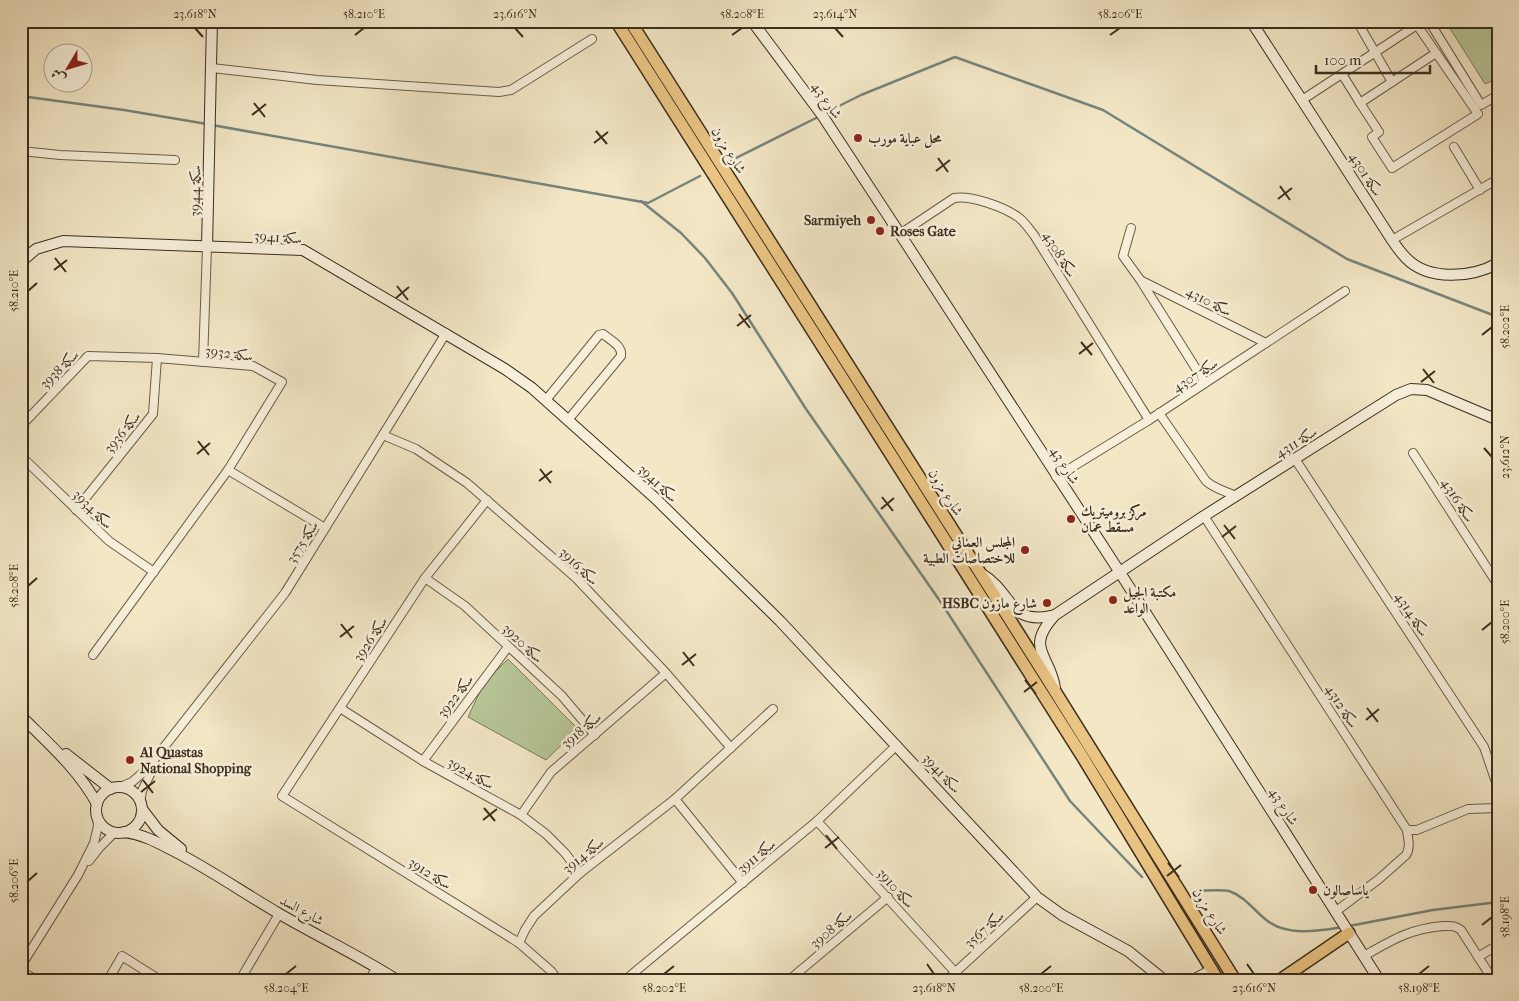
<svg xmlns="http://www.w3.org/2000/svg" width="1519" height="1001" font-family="'IM FELL French Canon',Amiri,serif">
<rect width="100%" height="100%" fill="#f3e7c6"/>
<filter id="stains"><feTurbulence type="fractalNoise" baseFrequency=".004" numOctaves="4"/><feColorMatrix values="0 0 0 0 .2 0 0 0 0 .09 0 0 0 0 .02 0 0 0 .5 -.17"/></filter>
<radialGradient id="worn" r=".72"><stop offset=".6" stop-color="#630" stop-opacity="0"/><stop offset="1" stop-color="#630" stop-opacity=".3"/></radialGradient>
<g fill="#b7c698" stroke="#7a7a5b">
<polygon points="1447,21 1498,21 1498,78 1485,84 1446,22"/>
<polygon points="508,659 578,729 546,760 468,717 484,683"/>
</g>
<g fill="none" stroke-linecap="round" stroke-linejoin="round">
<g stroke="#76857c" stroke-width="2.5">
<polyline points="21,96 124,110 207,124"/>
<polyline points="825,113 861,95 955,57 1103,110 1347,259 1498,317"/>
<polyline points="212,125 648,203 700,176"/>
<polyline points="730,161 820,116"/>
<polyline points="641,201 681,233 705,258 732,293 806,409 940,601 1070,801 1142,877"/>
<path d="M1194,891C1203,891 1222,889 1229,891C1244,896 1253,909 1265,919C1286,937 1318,931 1343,927"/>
<polyline points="1349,926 1433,910 1498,902"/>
</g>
<g stroke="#6a5c48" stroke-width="10">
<g id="street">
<polyline points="1357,21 1392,82"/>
<polyline points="1429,21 1481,105 1498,95"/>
<polyline points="212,68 317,80 499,92 511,90 592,39"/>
<polyline points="1342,74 1360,103 1436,53"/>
<polyline points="1302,100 1423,21"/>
<polyline points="1360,103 1379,132 1372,137 1392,168 1478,114 1417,25"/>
<polyline points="1454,147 1480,190"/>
<polyline points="21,151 60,155 175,160"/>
<polyline points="1131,228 1123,256 1141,281 1205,383"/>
<path d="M900,234L954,198C971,195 1004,207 1018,217C1025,222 1029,229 1034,235L1149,420"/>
<polyline points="1392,240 1498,179"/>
<polyline points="1142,281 1266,343"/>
<polyline points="203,362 207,247"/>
<path d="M546,400L599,335L603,334C610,340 623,346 621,356L568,420"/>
<path d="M1159,413L1206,481C1215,489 1225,491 1236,496"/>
<polyline points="21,426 88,356 157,358 253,366 282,382 228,470 93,655"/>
<polyline points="383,435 416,449 467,483 576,578 666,673 731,748"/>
<polyline points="1413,453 1498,585"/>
<polyline points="21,456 109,541 154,572"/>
<polyline points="1295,459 1484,747 1498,788"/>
<polyline points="228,470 325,528"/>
<polyline points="1056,477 1149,420 1345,291"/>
<polyline points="487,500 425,578 282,796 519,943 551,971 558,980"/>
<polyline points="76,510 153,414 157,358"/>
<path d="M1204,516L1407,830C1408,839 1411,847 1406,855L1379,879L1335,912"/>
<polyline points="425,578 465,606 562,696 595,735"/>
<polyline points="340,708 423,761 521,815 546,834 565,853 580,873"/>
<polyline points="423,761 508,647"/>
<polyline points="120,787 132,782 146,770 285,593 446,333"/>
<polyline points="675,799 743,883"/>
<polyline points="140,802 142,791 155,764"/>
<polyline points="521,815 551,772 666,673"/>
<polyline points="817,821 955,972"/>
<polyline points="1407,830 1417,830 1468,809 1498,808"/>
<polyline points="89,861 99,848 115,832"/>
<polyline points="519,943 525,930 534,916 580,873 675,799 773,709"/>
<path d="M1364,956C1392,940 1409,929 1443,926C1450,926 1455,925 1461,930L1493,980"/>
<polyline points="1478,957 1498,945"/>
<polyline points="21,966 78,875 94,843 98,826 97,815"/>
<polyline points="21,971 36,980"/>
<polyline points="108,980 122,956 160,980"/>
<polyline points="240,980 279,914"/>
<polyline points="369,980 377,967"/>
<polyline points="625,980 817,821 897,745"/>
<polyline points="789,980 888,897"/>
<polyline points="947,980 1037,897"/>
</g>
</g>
<g stroke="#3c2e1e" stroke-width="12">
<g id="secondary">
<polyline points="752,21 822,115 900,234 1119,571 1379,980"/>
<path d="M1251,21L1392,240C1396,246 1401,253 1406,258C1428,281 1472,278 1498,263"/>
<polyline points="207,247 212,21"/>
<polyline points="21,262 36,249 63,241 303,250 505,369 532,388 655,498 780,621 1037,897 1062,915 1128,951 1164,980"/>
<path d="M982,574C1014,593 1008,627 1055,615"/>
<path d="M1055,688C1050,654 1024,649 1055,615L1204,516L1396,395L1411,389L1427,390L1498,420"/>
<path d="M21,716C48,743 79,770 97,804"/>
<polyline points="66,754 111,789"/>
<circle cx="119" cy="810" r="23"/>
<polyline points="142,809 158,830 181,849"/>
<path d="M124,832C141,834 155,841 170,849C208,868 242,892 278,913C317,936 358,955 397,980"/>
<polyline points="1193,980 1212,970"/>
</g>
</g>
<g stroke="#3c2e1e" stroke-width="14">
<g id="primary">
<polyline points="616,21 1082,756 1218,980"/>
<polyline points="630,21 1043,672 1235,980"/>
<polyline points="1280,980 1349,933"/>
</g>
</g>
<use href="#street" stroke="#f7efda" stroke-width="8"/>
<use href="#secondary" stroke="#f7efda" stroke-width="10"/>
<use href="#primary" stroke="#eac483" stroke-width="11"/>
</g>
<path fill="none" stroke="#3c2e1e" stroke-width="2" d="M195,28L203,37M515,28L523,37M835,28L843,37M355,35L364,28M732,35L742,28M1110,35L1120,28M254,103L265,117M252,115L266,104M596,131L607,144M594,143L608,132M938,158L948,172M936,171L950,160M1280,186L1290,200M1278,199L1292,188M55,258L66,272M54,270L67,260M397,286L408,300M28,291L37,283M396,298L409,287M739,314L750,328M737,326L751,315M1482,335L1492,327M1081,342L1092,355M1079,354L1093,343M1423,369L1434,383M1421,382L1435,371M198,441L209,455M1484,448L1492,457M197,454L210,443M540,469L551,483M539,481L552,471M882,497L893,511M881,509L894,498M1224,525L1235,539M1222,537L1236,526M28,586L37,578M341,624L352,638M1482,630L1492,622M340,637L354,626M683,652L694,666M682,665L696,654M1025,680L1036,694M1024,692L1037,682M1367,708L1378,722M1366,720L1379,709M143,780L153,793M141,792L155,781M484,808L495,821M483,820L497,809M826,835L837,849M825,848L839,837M1168,863L1179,877M1167,876L1181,865M28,881L37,873M1482,925L1492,917M927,964L934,974M1247,964L1254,974M286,974L296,966M664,974L674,966M1041,974L1051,966M1419,974L1429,966"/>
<g fill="#8f2418" stroke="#f7efda" stroke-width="2">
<circle cx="858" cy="138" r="5"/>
<circle cx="871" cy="220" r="5"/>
<circle cx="880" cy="231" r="5"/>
<circle cx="1071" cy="519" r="5"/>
<circle cx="1025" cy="550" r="5"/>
<circle cx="1113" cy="600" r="5"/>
<circle cx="1047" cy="603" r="5"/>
<circle cx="130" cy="760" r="5"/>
<circle cx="1313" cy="890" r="5"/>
</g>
<g text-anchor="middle" stroke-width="5" stroke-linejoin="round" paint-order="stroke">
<g font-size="14" fill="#3c2e1e" stroke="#f7efda">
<text transform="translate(827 100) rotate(54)" y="5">شارع 43</text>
<text transform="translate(729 150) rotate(58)" y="5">شارع مزون</text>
<text transform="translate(1366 174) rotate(57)" y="5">سكة 4301</text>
<text transform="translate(195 191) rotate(-89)" y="5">سكة 3944</text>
<text transform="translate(278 237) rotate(4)" y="5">سكة 3941</text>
<text transform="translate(1060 254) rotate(58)" y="5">سكة 4308</text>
<text transform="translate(1209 301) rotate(27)" y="5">سكة 4310</text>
<text transform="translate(229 353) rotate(7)" y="5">سكة 3932</text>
<text transform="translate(59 369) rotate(-45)" y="5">سكة 3938</text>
<text transform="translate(1195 375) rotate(-33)" y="5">سكة 4307</text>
<text transform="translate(122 432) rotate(-51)" y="5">سكة 3936</text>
<text transform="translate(1296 442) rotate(-32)" y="5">سكة 4311</text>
<text transform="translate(1065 465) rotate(57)" y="5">شارع 43</text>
<text transform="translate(658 483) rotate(43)" y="5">سكة 3941</text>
<text transform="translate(946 492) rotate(58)" y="5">شارع مزون</text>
<text transform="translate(1458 500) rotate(57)" y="5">سكة 4316</text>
<text transform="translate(93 509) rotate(44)" y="5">سكة 3934</text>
<text transform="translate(302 542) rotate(-58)" y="5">سكة 3575</text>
<text transform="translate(579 566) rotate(43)" y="5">سكة 3916</text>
<text transform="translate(1412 614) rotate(57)" y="5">سكة 4314</text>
<text transform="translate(370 639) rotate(-57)" y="5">سكة 3926</text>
<text transform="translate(523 643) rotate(43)" y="5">سكة 3920</text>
<text transform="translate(455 696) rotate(-53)" y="5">سكة 3922</text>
<text transform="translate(1342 706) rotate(57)" y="5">سكة 4312</text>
<text transform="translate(581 730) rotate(-40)" y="5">سكة 3918</text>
<text transform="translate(471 773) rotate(29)" y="5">سكة 3924</text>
<text transform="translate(942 773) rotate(47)" y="5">سكة 3941</text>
<text transform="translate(1284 806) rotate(57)" y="5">شارع 43</text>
<text transform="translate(583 855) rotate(-39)" y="5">سكة 3914</text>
<text transform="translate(756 856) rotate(-40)" y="5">سكة 3911</text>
<text transform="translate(430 873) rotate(32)" y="5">سكة 3912</text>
<text transform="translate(896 888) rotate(48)" y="5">سكة 3910</text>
<text transform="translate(302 910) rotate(29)" y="5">شارع السد</text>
<text transform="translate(1210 911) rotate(58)" y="5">شارع مزون</text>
<text transform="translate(831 929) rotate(-40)" y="5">سكة 3908</text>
<text transform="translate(984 929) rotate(-42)" y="5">سكة 3567</text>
</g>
<g font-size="14" font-weight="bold" fill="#3c2e1e" stroke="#f7efda" text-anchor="start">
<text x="868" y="143">محل عباية مورب</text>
<text x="861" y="225" text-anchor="end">Sarmiyeh</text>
<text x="890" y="236">Roses Gate</text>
<text x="1081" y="516">مركز بروميتريك<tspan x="1081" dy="16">مسقط عمان</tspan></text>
<text x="1015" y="547" text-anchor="end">المجلس العماني<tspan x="1015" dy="16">للاختصاصات الطبية</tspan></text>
<text x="1123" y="597">مكتبة الجيل<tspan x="1123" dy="16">الواعد</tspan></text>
<text x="1037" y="608" text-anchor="end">HSBC شارع مازون</text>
<text x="140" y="757">Al Quastas<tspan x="140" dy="16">National Shopping</tspan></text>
<text x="1323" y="895">ياساصالون</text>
</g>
</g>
<rect width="1519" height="1001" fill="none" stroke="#f3e7c6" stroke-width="55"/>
<g transform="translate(68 68) rotate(232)"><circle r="24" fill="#f7efda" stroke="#aca28f"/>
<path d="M0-4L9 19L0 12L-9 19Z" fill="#8f2418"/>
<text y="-8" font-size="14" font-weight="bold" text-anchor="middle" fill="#3c2e1e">ش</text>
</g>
<path d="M1316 65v8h114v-8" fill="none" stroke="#3c2e1e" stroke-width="2.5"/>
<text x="1324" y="65" font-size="15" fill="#3c2e1e" stroke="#f7efda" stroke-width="4" paint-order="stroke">100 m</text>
<rect x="28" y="28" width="1464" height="946" fill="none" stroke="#3c2e1e" stroke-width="2"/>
<g font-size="12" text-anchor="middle" fill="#3c2e1e">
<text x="195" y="18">23.618°N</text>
<text x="364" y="18">58.210°E</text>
<text x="515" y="18">23.616°N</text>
<text x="742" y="18">58.208°E</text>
<text x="835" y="18">23.614°N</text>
<text x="1120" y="18">58.206°E</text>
<text transform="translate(14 291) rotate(-90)" y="4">58.210°E</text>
<text transform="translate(1505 327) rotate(-90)" y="4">58.202°E</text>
<text transform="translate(1505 457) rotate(-90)" y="4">23.612°N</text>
<text transform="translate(14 586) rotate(-90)" y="4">58.208°E</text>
<text transform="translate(1505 622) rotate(-90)" y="4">58.200°E</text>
<text transform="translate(14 881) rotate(-90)" y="4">58.206°E</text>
<text transform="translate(1505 917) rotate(-90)" y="4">58.198°E</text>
<text x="286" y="992">58.204°E</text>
<text x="664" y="992">58.202°E</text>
<text x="934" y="992">23.618°N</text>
<text x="1041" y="992">58.200°E</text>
<text x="1254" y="992">23.616°N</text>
<text x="1419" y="992">58.198°E</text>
</g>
<rect width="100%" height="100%" filter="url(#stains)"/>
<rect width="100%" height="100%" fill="url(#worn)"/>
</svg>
